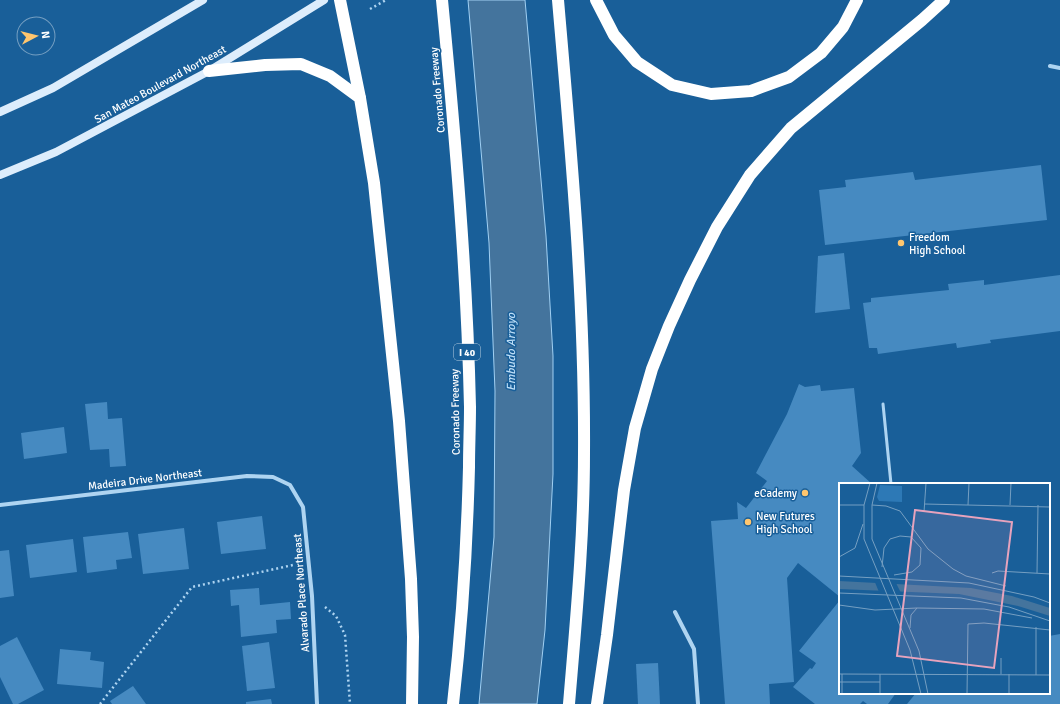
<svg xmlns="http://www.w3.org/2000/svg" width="1060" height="704" font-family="Signika,sans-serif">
<rect width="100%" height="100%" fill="#195f99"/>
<polygon fill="#44749d" stroke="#a1d0f3" points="468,0 525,0 546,236 553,356 553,474 545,630 537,704 479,704 494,537 495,391 489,243"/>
<g fill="#468ac1">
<polygon points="1041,165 1047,220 825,245 819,190 846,187 845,180 913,172 915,180"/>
<polygon points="844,253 850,309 815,313 818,256"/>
<polygon points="1060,275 1060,331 990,340 991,343 957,348 956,343 878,354 877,348 869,348 863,303 871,302 871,298 949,290 948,284 984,280 984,285"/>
<polygon points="799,384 805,387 820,385 821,391 854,388 861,453 852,466 872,484 840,484 840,597 798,563 787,578 794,682 769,684 770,704 725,704 711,521 738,519 737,502 746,508 767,481 756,473 787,414"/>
<polygon points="107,402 108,419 122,418 126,466 110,467 109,449 90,450 85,404"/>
<polygon points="64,427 67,453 24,459 21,433"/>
<polygon points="262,516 266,549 221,554 217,522"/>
<polygon points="184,528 189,569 143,574 138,534"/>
<polygon points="128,532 132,558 116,560 117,569 87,573 83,537"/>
<polygon points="73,539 77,572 30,578 26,545"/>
<polygon points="9,550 14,596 0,598 0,551"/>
<polygon points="259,588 260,605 290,602 291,619 276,620 277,633 241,637 239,605 231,606 230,590"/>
<polygon points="840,600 840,693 896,693 888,704 867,704 863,701 860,704 815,704 793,687 810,668 812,669 816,663 799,651"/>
<polygon points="1060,634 1060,704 907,704 916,693 1049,693 1049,636"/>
<polygon points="17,637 44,690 18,704 13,704 0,677 0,646"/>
<polygon points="269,642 275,688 247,691 242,646"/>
<polygon points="60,649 91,652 90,660 104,662 102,688 57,684"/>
<polygon points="658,663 660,704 638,704 636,664"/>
<polygon points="133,686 146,704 112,704 110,701"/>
<polygon points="271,699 272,704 246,704 246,702"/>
</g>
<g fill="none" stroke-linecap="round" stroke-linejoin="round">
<g stroke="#aed4f1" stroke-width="2.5" stroke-dasharray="2 3" stroke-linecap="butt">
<polyline points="370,9 386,0"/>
<polyline points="325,607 336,616 345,635 350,704"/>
<polyline points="100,704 192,587 293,565"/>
</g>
<polyline stroke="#aed4f1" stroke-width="3" points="883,404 891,484"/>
<g stroke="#aed4f1" stroke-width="4">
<polyline points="1050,66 1060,68"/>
<polyline points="0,505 247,476 273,477 290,485 303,507 312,596 317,704"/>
<polyline points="675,612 694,649 698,704"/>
</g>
<g stroke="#ddedfc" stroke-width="8">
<polyline points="0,112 53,88 203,0"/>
<polyline points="0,175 56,152 209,71 324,0"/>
</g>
<g stroke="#fff" stroke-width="12">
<polyline points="340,0 360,98"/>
<path d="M442,0C455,135 467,271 470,407C470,427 469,447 469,467C467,546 462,625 453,704"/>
<path d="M558,0C571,151 585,301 584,453C584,537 576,620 569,704"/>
<polyline points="596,0 614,35 637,62 672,85 711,94 751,91 789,77 821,53 843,27 857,0"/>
<polyline points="209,71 265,65 301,64 330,76 360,98 374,183 399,421 411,579 413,637 412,704"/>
<polyline points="597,704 607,635 624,490 635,428 652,369 669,326 690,280 717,227 750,175 791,128 922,20 944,0"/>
</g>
</g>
<g fill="#ffc66e" stroke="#195f99" stroke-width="1.5">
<circle cx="901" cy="243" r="4"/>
<circle cx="805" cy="493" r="4"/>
<circle cx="748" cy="522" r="4"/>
</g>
<g text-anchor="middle" stroke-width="3" stroke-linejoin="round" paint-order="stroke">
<rect fill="#195f99" stroke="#bacfe0" stroke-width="1" x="454" y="344" width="26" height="16" rx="3"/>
<g font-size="10" font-weight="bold" fill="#fff">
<text x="467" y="356">I 40</text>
</g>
<g font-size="11" fill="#fff" stroke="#195f99">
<text transform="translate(160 84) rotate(-29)" y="4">San Mateo Boulevard Northeast</text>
<text transform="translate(437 90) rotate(-95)" y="4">Coronado Freeway</text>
<text transform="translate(455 412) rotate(-91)" y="4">Coronado Freeway</text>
<text transform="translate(145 479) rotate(-7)" y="4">Madeira Drive Northeast</text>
<text transform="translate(301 593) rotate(-94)" y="4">Alvarado Place Northeast</text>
</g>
<g font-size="11" fill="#fff" stroke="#195f99" text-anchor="start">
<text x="909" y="241">Freedom<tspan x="909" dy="13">High School</tspan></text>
<text x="797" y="497" text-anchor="end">eCademy</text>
<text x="756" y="520">New Futures<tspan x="756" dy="13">High School</tspan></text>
</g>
<g font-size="12" font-style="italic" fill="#bbddf7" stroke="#195f99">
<text transform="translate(511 352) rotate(-90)" y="4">Embudo Arroyo</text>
</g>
</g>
<g transform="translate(839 483)">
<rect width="211" height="211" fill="#195f99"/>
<path d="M41,2L63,3V19L40,18L38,14Z" fill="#2d79b6"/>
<path d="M0,98L132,105L173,113L211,125V133L179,123L120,111L0,106Z" fill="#44749d"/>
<path d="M35,97L56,98L62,110L40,109Z" fill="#195f99"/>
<path fill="none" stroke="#759fc2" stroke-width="1" d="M31,0L25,22V56L71,167L82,211M38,0L33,22V56L80,168L89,211M86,21L211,24M0,22H25M33,22L47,23L61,28L89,66L114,86L127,93L167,103M129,22L130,0M171,22L172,0M85,29L87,0M0,74L16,65L24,41M43,84L45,65L51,56L61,53L72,54L82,65L81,82L73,89L55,92M153,90L159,88L211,91M198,90L199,22M0,93L130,100L195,114L211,120M0,110L122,115L170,124L211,138M0,122L36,127L78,125M71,145L72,132L78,125L145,126L193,135M0,191L211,192M3,191V211M41,191V211M162,191V175M170,191V211M197,192V144M0,199H41M128,211L129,141L145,140L211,147"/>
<path fill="#e7a3bd" fill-opacity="0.15" stroke="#e7a3bd" stroke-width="2" d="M76,27L173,39L155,185L58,173Z"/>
<rect width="211" height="211" fill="none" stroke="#fff" stroke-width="2"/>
</g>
<g transform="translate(36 36) rotate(83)"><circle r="19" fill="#195f99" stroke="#759fc2"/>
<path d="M0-3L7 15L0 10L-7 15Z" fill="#ffc66e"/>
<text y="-6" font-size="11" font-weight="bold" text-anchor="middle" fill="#ffffff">N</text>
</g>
</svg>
